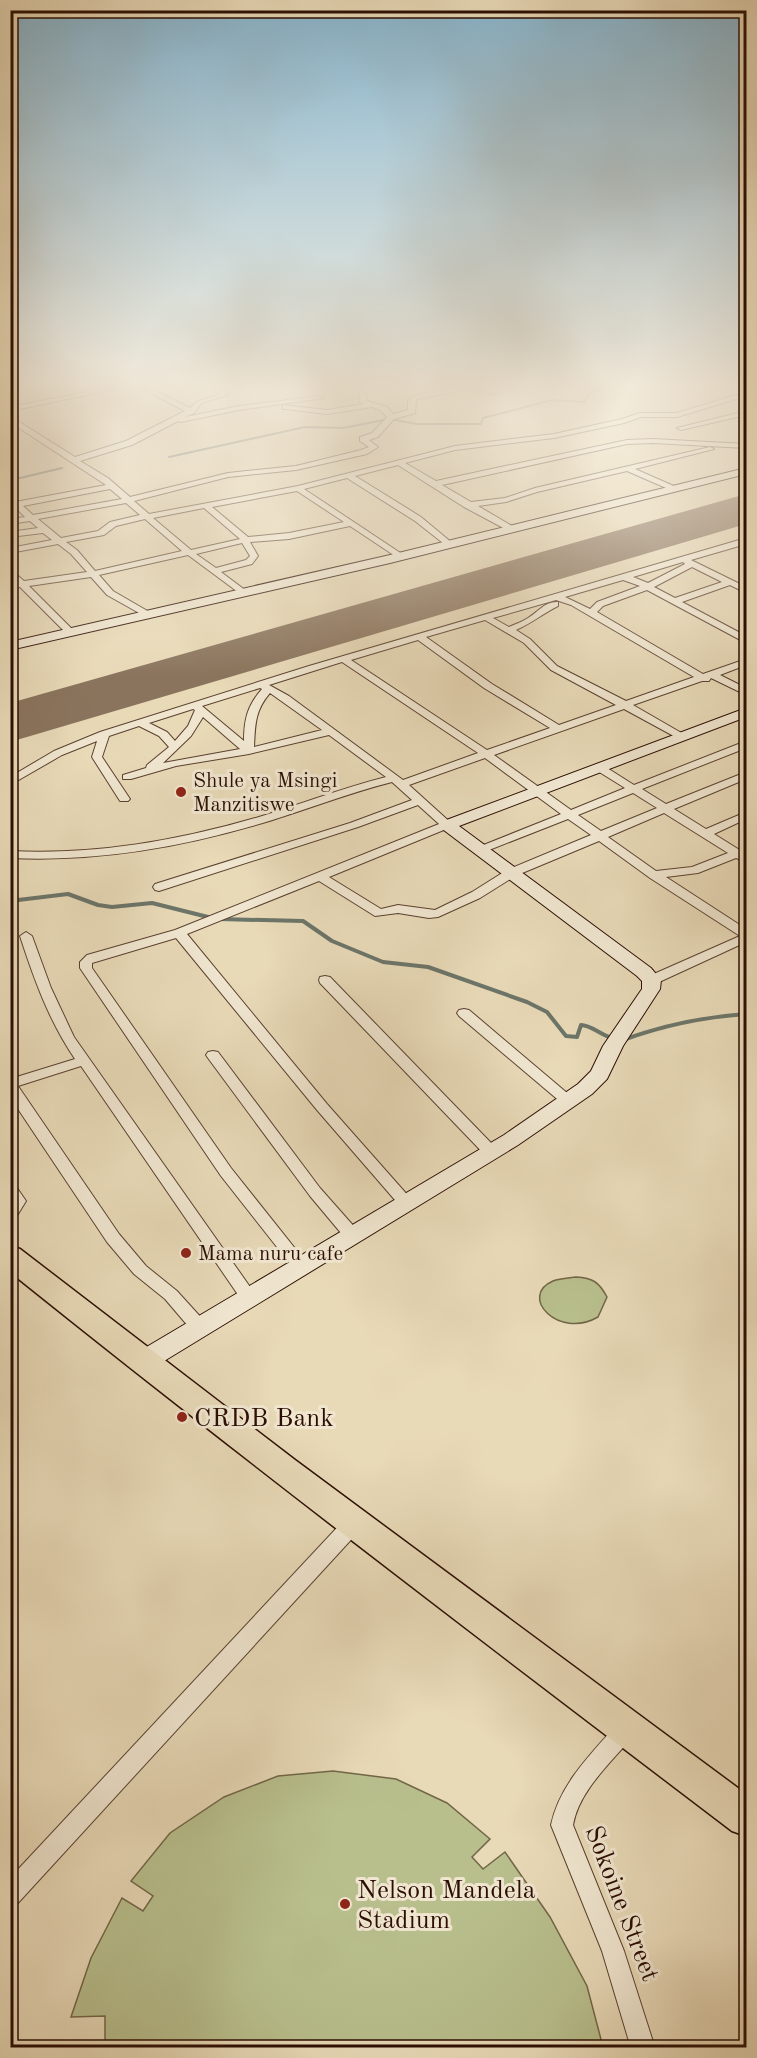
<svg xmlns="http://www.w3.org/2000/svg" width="757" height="2058" font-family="'Old Standard TT',serif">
<rect width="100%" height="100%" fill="#e8d9b7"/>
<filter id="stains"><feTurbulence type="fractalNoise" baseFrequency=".00333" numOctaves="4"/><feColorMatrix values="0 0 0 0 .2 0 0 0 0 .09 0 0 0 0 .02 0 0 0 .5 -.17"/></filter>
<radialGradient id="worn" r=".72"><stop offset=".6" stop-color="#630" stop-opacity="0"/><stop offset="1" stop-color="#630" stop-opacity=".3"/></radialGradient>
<g fill="#b8bf8d" stroke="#726648" stroke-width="1.5">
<path d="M576,1277C593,1278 599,1282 607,1297L598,1317C558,1340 518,1296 553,1281C560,1278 569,1278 576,1277Z"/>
<polygon points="333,1771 396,1779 447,1803 490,1839 472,1857 483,1869 505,1852 550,1917 587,1986 603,2047 70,2047 105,2041 105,2016 71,2017 91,1958 122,1898 143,1911 153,1896 131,1881 170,1833 224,1797 278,1776"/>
</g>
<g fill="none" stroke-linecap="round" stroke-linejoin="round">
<g stroke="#6c7569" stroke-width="2">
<polyline points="169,457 305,427 343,428 389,419 417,424 481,424 483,418 552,400 584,402 591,392 604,389"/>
<polyline points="10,474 20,478 62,468"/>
</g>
<g stroke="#6c7569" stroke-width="4">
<polyline points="10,901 68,894 98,905 112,907 152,903 212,918"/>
<path d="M219,919L303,921L332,941L383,962L428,967L527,1002L547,1012L566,1036L577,1037L581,1025C592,1025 601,1036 613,1038"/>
<path d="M623,1040C664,1025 703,1017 746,1014"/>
</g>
<polygon fill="#8a745d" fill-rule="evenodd" points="746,494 746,524 10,742 10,703"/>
<g stroke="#5a4130" stroke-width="2">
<g id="street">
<polygon points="102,389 116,389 10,411 10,407"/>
<path d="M143,389H151L190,408L198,401L221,394L213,389H222L230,394L202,403L194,413L185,417L239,406L320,396L324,398L239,410L181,422L178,421L132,445L80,461L108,478L130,497L228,473L296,466L361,450L369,447L360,441V437L372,433L387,417L381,411L372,407L327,414L286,409H283V405L327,410L363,404L360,402L358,389H364L367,401L387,407L393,414L408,410V400C419,390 454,389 469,389L418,399L416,401L415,413L394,419L378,437L369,440L378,447L367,454L296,470L228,477L134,501L149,514L298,486L455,446L554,434L622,419L640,413H677L746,392V396L677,417H641L624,423L554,438L455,450L405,463L436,481L627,440L653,439L746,444V448L653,443L627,444L442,485L471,502L505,498L535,488L710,447L714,449L635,469L676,487L677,489L673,491L627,471L537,492L506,502L478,506L512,526L513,528L509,531L464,507L398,465L355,476L421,517L451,542L452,544L448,547L415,521L347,478L304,489L405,556L398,558L350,526L289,539L250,542L258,556L252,564L221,572L245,590L247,592L242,595L188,555L99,575L113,591L151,613V617L148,618L107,595L91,577L29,586L76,633L68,635L20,587L10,589V583H16L10,577V569L24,581L87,572L71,554L58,544L10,553V548L52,540L43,533L10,537V532L38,528L30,521L10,524V519L25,517L15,507H10V503L106,485L10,422V416L75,457L126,441L185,411ZM110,489L122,499L33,515L23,506ZM297,491L344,522L289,533L248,537L212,507ZM126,503L140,515L110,522L98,531L61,538L38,519ZM204,508L240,539L191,550L153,518ZM145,519L182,551L95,571L77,550L66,542L104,535L116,526ZM242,543L250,556L246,560L216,568L196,554Z"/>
<polygon points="473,389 487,389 500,393 497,395"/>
<polygon points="746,411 746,415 681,430 677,428"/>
<path d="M746,538V544L691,560L746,587V593L730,585L682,602L746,636V643L647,590L603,606L597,612L703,674L746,659V665L720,675L746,688V695L711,678L709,681H702L633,705L685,735L686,737L681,740L624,709L494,755L571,810L625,788L596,770V766H604L634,785L746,741V748L642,789L666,804L746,772V779L674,809L706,829L746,812V819L714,834L738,849H746V862L736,858L698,873L666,877L746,929V942L657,983H647L646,980L647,977L740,936L650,878L599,841L515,876L480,898L438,917L429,918L398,913L375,916L319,881L187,934L327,1104L411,1199L414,1203L411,1207H401L317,1110L176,938L92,963V968L231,1168L309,1266L307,1270L301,1272L295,1270L221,1176L80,968V962L87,955L175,930L439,824L418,805L358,827L159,891L155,890L153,887L155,884L350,823L412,800L392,782C349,793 308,809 266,822C182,847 99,862 10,858V851C96,855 177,841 259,817C301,804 343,788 386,777L329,735L249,754L176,766L131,779H123V775L146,768L147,765L169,747L159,736L139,726L109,736L102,757L130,799L128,801H120L92,757L97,741L62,755L10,785V777L54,751L100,732L309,666ZM683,562L685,564L648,583L633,577ZM692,567L722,582L675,598L654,587ZM623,580L640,586L597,602L590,609L565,597ZM556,600L571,605L694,677L626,701L557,666L530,639L516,630C532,623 542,614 558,606V602C545,601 538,612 528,618C522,622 515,624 509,627L493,618ZM485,620L524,643L551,670L616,705L559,725L492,684L426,637ZM418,640L484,688L550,728L487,750L351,660ZM342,662L478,753L403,780L289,696L269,685ZM260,688L262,689C247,706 244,720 244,741L202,706ZM270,693L322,730L254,747C255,725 255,710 270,693ZM193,709L195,710L188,726L175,741L167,732L149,723ZM203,717L240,749L163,763L191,736ZM485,758L561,814L476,848L474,850L476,852H484L568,819L591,835L507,870L472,892L435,910L398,905L381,909L329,877L451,827V823L409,785ZM633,793L657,808L601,831L578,815ZM664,813L728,853L692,867L656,871L608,837Z"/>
<path d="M26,932L32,936L51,988L74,1037L255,1294L257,1298L255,1302L249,1304L243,1302L81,1066L18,1086L119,1234L146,1266L177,1291L206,1323L208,1328L206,1333L200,1334L194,1333L165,1299L134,1274L107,1242L10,1097V1079L75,1059C49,1021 34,979 20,936Z"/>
<polygon points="325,976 330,977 496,1148 498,1152 496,1156 486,1156 320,983 319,980 320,977"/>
<polygon points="464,1009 469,1010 573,1098 575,1101 573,1104 563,1104 459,1016 457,1013 459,1010"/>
<polygon points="213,1051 218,1052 320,1188 358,1231 360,1235 358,1239 346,1239 310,1196 208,1058 206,1055 208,1052"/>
<polygon points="10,1184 15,1185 26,1201 15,1219 10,1220"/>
<polygon points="353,1516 360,1518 362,1524 360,1530 18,1903 10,1906 10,1878 346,1518"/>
<path d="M626,1719L633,1722L636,1729L633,1736C612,1762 579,1790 573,1825L624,1951L655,2048H631L602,1951L551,1825C560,1783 592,1753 619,1722Z"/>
</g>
</g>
<g stroke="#2b0e03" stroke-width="2">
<g id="secondary">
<polygon points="746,468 746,474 390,563 10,650 10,642 390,555"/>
<polygon points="746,708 746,717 459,826 651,968 661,980 660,989 623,1046 607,1079 592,1094 518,1145 151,1369 142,1372 133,1369 130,1362 133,1355 504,1135 578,1084 591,1071 603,1046 642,989 642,981 637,976 441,828 439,825 441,822"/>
</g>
</g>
<g stroke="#2b0e03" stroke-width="3">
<path id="highway" d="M10,1246L20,1249L295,1460L746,1794V1836L732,1831C490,1647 248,1463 10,1272Z"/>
</g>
<use href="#street" fill="#f0e6d0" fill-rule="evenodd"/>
<use href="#secondary" fill="#f0e6d0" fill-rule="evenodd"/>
<use href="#highway" fill="#e8d9b7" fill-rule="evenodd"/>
</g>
<linearGradient id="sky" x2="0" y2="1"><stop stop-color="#87b6d0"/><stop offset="0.57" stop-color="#f5eedf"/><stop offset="1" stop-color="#f5eedf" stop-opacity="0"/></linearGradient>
<rect width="757" height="677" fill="url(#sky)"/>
<g fill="#8f2418" stroke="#f0e6d0" stroke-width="2">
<circle cx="181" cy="792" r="6"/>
<circle cx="186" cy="1253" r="6"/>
<circle cx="182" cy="1417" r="6"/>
<circle cx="345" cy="1904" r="6"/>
</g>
<g text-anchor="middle" stroke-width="6" stroke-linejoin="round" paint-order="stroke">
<g font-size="21" fill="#2b0e03" stroke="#f0e6d0" text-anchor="start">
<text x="193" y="787">Shule ya Msingi<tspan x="193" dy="24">Manzitiswe</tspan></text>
<text x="198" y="1260">Mama nuru cafe</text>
</g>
<g font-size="26" fill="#2b0e03" stroke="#f0e6d0" text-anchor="start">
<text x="194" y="1426">CRDB Bank</text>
<text x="357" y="1898">Nelson Mandela<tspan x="357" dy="30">Stadium</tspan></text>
</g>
<g font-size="26" fill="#2b0e03" stroke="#f0e6d0">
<text transform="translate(623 1903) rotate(69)" y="9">Sokoine Street</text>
</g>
</g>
<rect width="757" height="2058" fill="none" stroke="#e8d9b7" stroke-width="36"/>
<rect x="12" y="12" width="733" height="2034" fill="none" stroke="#2b0e03" stroke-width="3"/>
<rect x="18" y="18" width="721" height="2022" fill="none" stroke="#2b0e03" stroke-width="1.5"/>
<rect width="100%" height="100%" filter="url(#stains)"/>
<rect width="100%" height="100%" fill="url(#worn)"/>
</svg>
